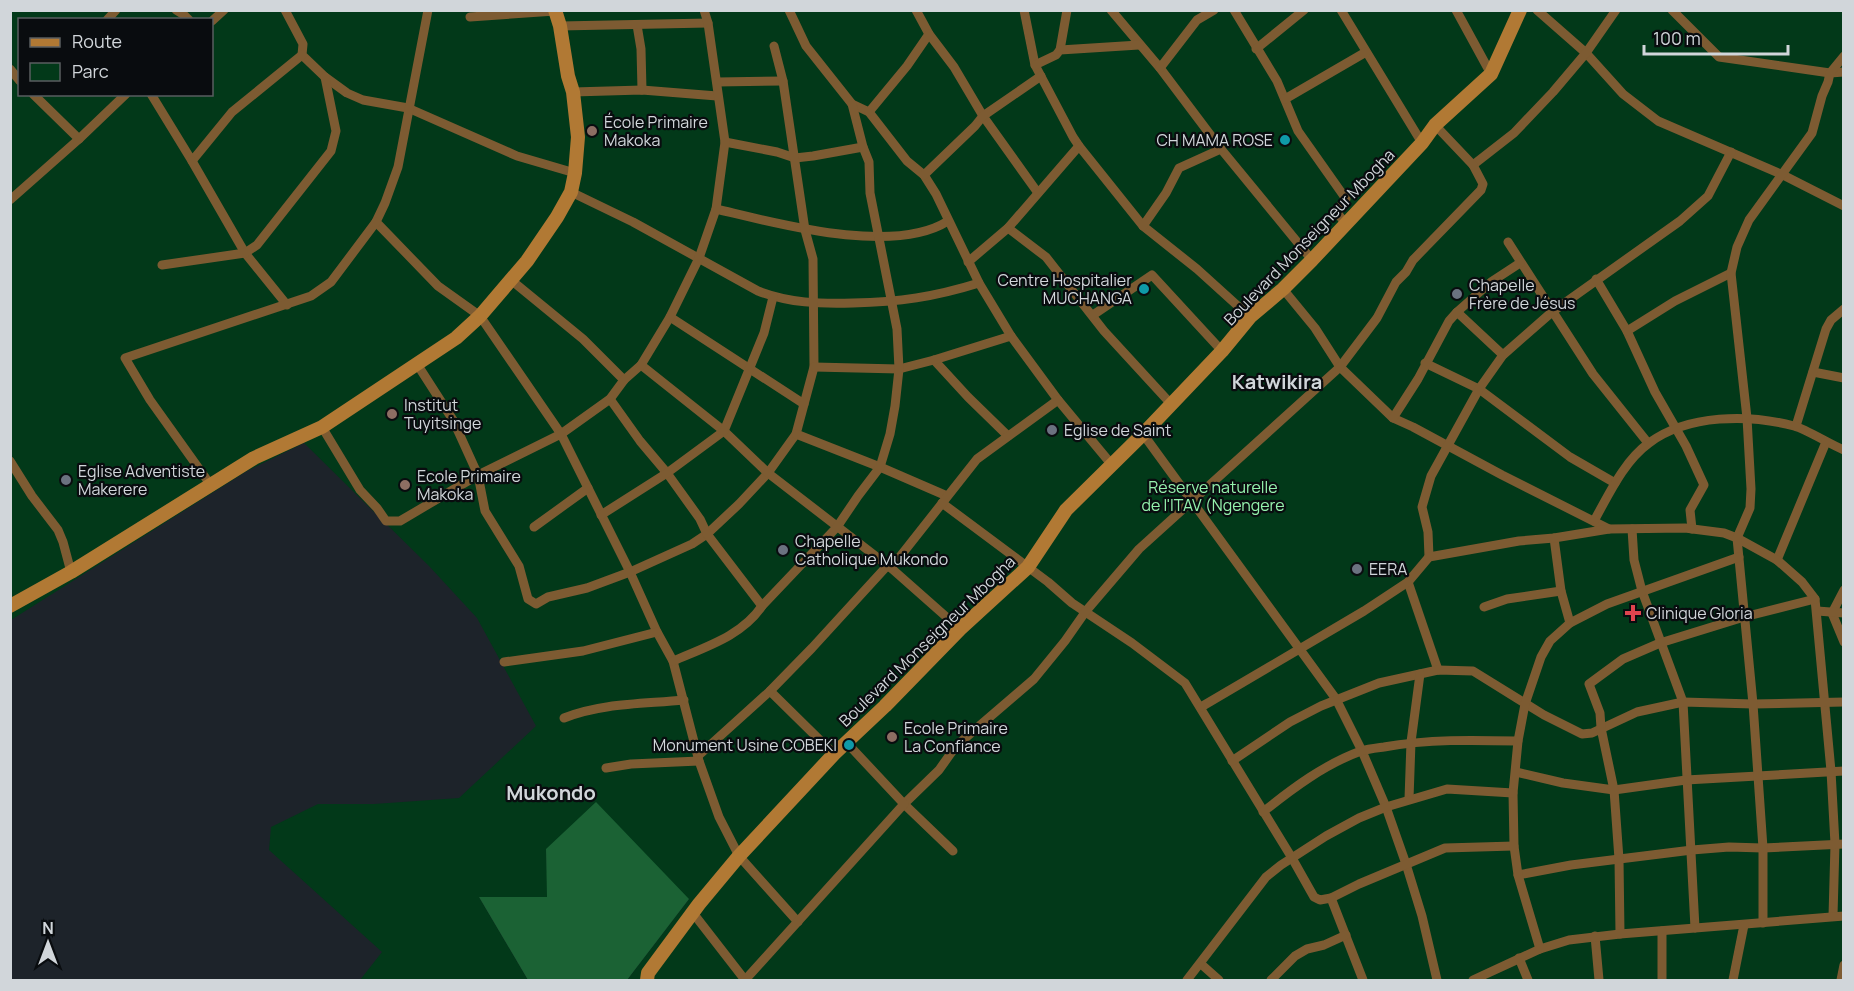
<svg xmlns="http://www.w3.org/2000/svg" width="1854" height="991" font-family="Manrope,sans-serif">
<rect width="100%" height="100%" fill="#1d232a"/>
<path fill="#023919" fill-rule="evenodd" d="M11,11H1843V980H627L689,899L546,849L548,897H479L528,980H360L382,952L269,850L271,827L318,804H374L459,798L536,726L477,618L429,566L304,443L247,471L11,620ZM20,20H212V94H20Z"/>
<polygon fill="#1b6234" points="596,802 689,899 627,980 528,980 479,897 547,897 546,849"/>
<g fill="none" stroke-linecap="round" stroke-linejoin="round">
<g stroke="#7d5b32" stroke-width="9">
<polyline points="176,10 184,15 189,20"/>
<polyline points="285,10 303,44 302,55 325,77 347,93 363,100 408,108 517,156 575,173"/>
<polyline points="428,10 398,167 385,203 376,222 438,286 480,316 561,434 630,572 657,632 673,661 699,761 719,817 739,856 798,922"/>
<polyline points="789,10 806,46 852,104 869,112 907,161 924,175 936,194 979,283 1011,336 1058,400 1112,465"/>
<polyline points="916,10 929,34 954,67 983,116 1038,193"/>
<polyline points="1024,10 1035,65 1073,137 1079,146 1143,226 1197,269 1250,317"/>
<polyline points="1111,10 1160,68 1221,149 1312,260"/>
<polyline points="1234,10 1277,81 1298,131 1346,199 1340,207 1338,214 1346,224"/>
<polyline points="1341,10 1422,143"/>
<polyline points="1456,10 1491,74"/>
<polyline points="1537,10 1586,53 1623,94 1658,121 1783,175 1844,206"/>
<polyline points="1672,10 1719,57 1830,73 1844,72"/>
<polyline points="470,17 555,11"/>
<polyline points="107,20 116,10"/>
<polyline points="212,21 224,10"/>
<polyline points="637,25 641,49 642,90"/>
<polyline points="560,26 708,23"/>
<polyline points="1256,49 1304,10"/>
<polyline points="1060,50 1067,10"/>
<polyline points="1035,65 1056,55 1060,50 1139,45"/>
<polyline points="1160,68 1197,20 1214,10"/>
<polyline points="10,69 20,81"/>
<polyline points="717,82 783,81"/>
<polyline points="573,92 642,90 717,96"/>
<polyline points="33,94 79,139"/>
<polyline points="151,94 192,161 232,112 302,55"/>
<polyline points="1285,99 1366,52"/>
<polyline points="869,112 907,66 929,34"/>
<polyline points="725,142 777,152 795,158 813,156 863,147"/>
<polyline points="192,161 245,253 287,305"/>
<polyline points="1473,165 1514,133 1553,92 1586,53 1616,10"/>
<polyline points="924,175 975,126 983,116 1041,76"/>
<path d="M571,192L633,222L758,291C789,303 820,304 853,303C899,302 934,297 979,283"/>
<polyline points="10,200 79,139 126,94"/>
<path d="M716,209C776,223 893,256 948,221"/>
<polyline points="1143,226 1166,193 1179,168 1221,149"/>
<polyline points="1008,228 1046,257 1104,331 1171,404"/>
<polyline points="1508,242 1593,374 1648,443"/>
<polyline points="968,262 1008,228 1079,146"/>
<polyline points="162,265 245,253 257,245 331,151 336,131 325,77"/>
<polyline points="1596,279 1627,331 1655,392 1686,446 1704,485 1690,510 1692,529"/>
<polyline points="511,280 583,339 624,380"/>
<polyline points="1283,289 1315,328 1340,367 1393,418 1413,427 1502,475 1609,529"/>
<polyline points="1457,312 1503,355"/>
<polyline points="1093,315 1152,275 1222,351"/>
<polyline points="670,317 804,404"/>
<polyline points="1627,331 1675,301 1731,273"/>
<polyline points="934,360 968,397 1008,436"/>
<polyline points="1425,363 1479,389 1570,457 1615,483"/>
<polyline points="417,364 453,420 478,475 485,511 519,566 528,599 536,604 548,597 587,588 630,572 692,544 707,534 739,504 768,473 796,434 814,367 813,259 805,230 783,81 774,46"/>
<polyline points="641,365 724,431 768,473 891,568 960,629"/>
<polyline points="814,367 899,369 934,360 1011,336"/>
<polyline points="1813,372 1844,378"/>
<polyline points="610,399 640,441 667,473 700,519 707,534 762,606"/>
<polyline points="1393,418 1418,379 1449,321 1457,312 1491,282 1520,263"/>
<polyline points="1796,426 1826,329 1831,320 1844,309"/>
<polyline points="322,427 360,490 377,508 386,521 400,521 478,475 561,434 610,399 624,380 641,365 670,317 699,258 716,209 725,142 708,23 704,10"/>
<polyline points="796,434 880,467 947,496"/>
<polyline points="1143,434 1336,699 1362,751 1386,807 1406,864 1422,916 1437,980"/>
<polyline points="10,461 32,496 58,530 63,542 71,572"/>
<polyline points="210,484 150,400 125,358 311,296 331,282 376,222"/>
<polyline points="942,503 1048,582 1072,603 1132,643 1185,683 1292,858 1314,897 1320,900 1331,898 1359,884 1445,848 1514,846"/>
<polyline points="601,515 667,473 724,431 764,333 773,297"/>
<path d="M1594,521C1609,494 1624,461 1649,443C1688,414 1749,414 1794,426C1808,430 1829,444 1844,450"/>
<polyline points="534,527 588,488"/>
<polyline points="1632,529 1634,560 1642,591 1683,702 1695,928"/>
<polyline points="1554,538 1561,591 1570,623"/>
<polyline points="1429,557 1428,532 1422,507 1431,476 1479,389 1503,355 1552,312 1680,221 1708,196 1731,152"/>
<polyline points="1777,560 1826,442"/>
<polyline points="891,568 977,459 1058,400"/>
<polyline points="1408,582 1438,670"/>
<polyline points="1844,590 1832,613 1844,642"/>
<polyline points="1484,607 1507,599 1561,591"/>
<polyline points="1817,611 1844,613"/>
<path d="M673,661C705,647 742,636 762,606L837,527L858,496L880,467L890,434L895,406L899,369L897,329L870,193L869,162L863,147L852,104"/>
<polyline points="504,662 583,651 657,632"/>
<polyline points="770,691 834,754"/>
<polyline points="1201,707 1364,611 1408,582 1429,557 1519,541 1554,538 1609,529 1685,528 1724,533 1737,538 1777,560 1802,582 1815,599 1831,771 1835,844 1833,916"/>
<path d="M564,718C601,703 644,704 684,700"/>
<polyline points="698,756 770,691 812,648 887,566"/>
<polyline points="1232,761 1290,722 1321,706 1379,683 1438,670 1473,671 1544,715 1582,734 1592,733 1637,712 1683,702 1753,704 1844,702"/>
<polyline points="606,768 631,764 699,761"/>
<polyline points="1516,772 1563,783 1614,790 1686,780 1844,771"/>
<polyline points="1409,799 1411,742 1420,674"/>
<path d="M1263,812C1293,788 1325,764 1361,751C1368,749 1377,748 1384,747C1428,739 1473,740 1518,741"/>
<polyline points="953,851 904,804 939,770 956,746 1034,679 1065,641 1086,611 1139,549 1340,367 1377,318 1396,282 1406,272 1413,260 1481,190 1483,184 1473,165 1435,125"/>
<polyline points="1518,875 1571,865 1692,850 1729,847 1763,848 1844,844"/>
<polyline points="1331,898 1363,980"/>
<polyline points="693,913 745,980"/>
<polyline points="1763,923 1763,848 1753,704 1737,538 1750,508 1751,489 1747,418 1731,273 1737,247 1749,220 1812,133 1822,96 1828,82 1830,73 1844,56"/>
<polyline points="1620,934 1619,859 1614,790 1601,728 1600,713 1589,684 1623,659 1660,643 1744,617 1815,599"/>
<polyline points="1595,936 1599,980"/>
<polyline points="1540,949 1518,875 1514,846 1513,793 1518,741 1525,704 1541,657 1550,641 1570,623 1607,604 1739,557"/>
<polyline points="1519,958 1528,980"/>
<polyline points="1201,964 1219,980"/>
<polyline points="745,980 904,804 846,742"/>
<polyline points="1187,980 1266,877 1281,865 1326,836 1359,818 1386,807 1447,789 1513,793"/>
<polyline points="1271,980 1295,956 1307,949 1324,945 1346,935"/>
<polyline points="1473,980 1540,949 1569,940 1620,934 1844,916"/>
<polyline points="1662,980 1662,931"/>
<polyline points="1733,980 1744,925"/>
<polyline points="1841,980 1844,965"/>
</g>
<g stroke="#b17934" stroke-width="14">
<polyline points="10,606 71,572 254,458 322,427 456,338 480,316 527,261 557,217 571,192 575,173 578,137 573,92 568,76 560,26 555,10"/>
<polyline points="647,980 648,973 699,904 739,856 834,754 885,706 960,629 1028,567 1066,510 1143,434 1222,351 1250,317 1283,289 1312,260 1422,143 1435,125 1491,74 1520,10"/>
</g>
</g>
<g fill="#8d6e63" stroke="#090c0f" stroke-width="2">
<circle cx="592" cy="131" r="6"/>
<circle cx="392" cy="414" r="6"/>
<circle cx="405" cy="485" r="6"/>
<circle cx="892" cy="737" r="6"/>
</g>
<g fill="#0f9aa8" stroke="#090c0f" stroke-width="2">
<circle cx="1285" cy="140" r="6"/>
<circle cx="1144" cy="289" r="6"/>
<circle cx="849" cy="745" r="6"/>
</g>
<g fill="#6b7280" stroke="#090c0f" stroke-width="2">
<circle cx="1457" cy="294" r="6"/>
<circle cx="1052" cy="430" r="6"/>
<circle cx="66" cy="480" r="6"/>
<circle cx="783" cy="550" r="6"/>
<circle cx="1357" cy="569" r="6"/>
</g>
<path fill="#e0444e" stroke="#090c0f" stroke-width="2" d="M1630 604h6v6h6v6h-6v6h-6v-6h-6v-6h6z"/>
<g text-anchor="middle" stroke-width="4.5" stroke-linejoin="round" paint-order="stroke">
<g font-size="16" fill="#d1d6da" stroke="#090c0f" text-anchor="start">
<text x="604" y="128">École Primaire<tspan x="604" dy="18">Makoka</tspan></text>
<text x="1273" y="146" text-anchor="end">CH MAMA ROSE</text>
<text x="1132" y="286" text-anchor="end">Centre Hospitalier<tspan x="1132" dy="18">MUCHANGA</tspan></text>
<text x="1469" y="291">Chapelle<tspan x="1469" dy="18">Frère de Jésus</tspan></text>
<text x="404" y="411">Institut<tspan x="404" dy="18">Tuyitsinge</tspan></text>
<text x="1064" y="436">Eglise de Saint</text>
<text x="78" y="477">Eglise Adventiste<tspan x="78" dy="18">Makerere</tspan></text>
<text x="417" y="482">Ecole Primaire<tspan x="417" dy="18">Makoka</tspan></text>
<text x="795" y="547">Chapelle<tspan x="795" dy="18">Catholique Mukondo</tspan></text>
<text x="1369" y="575">EERA</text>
<text x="1646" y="619">Clinique Gloria</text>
<text x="904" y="734">Ecole Primaire<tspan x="904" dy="18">La Confiance</tspan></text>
<text x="837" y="751" text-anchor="end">Monument Usine COBEKI</text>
</g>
<g font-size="16" fill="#d1d6da" stroke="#090c0f">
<text transform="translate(1309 237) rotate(-46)" y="6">Boulevard Monseigneur Mbogha</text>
<text transform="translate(927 641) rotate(-44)" y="6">Boulevard Monseigneur Mbogha</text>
</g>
<g font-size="16" fill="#95f2ad" stroke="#090c0f">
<text x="1213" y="493">Réserve naturelle<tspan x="1213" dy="18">de l'ITAV (Ngengere</tspan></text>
</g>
<g font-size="20" font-weight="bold" fill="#d1d6da" stroke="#090c0f">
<text x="1277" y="389">Katwikira</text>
<text x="551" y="800">Mukondo</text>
</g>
</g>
<rect width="1854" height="991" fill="none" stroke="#d1d6da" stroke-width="24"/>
<rect x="18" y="18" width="195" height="78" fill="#090c0f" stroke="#595d60" stroke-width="1.5"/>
<rect x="30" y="38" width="30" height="9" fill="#b17934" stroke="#595d60" stroke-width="1.5"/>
<text x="72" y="48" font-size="18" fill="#d1d6da">Route</text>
<rect x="30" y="63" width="30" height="18" fill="#023919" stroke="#595d60" stroke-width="1.5"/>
<text x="72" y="78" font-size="18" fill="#d1d6da">Parc</text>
<g transform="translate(48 943)" stroke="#090c0f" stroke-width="4.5" paint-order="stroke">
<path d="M0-4.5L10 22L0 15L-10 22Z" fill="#d1d6da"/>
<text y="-9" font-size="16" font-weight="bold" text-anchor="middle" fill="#d1d6da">N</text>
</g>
<path d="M1644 45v9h144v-9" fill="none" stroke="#d1d6da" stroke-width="3"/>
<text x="1653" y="45" font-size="18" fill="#d1d6da" stroke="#090c0f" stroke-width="4.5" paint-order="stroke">100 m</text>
</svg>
